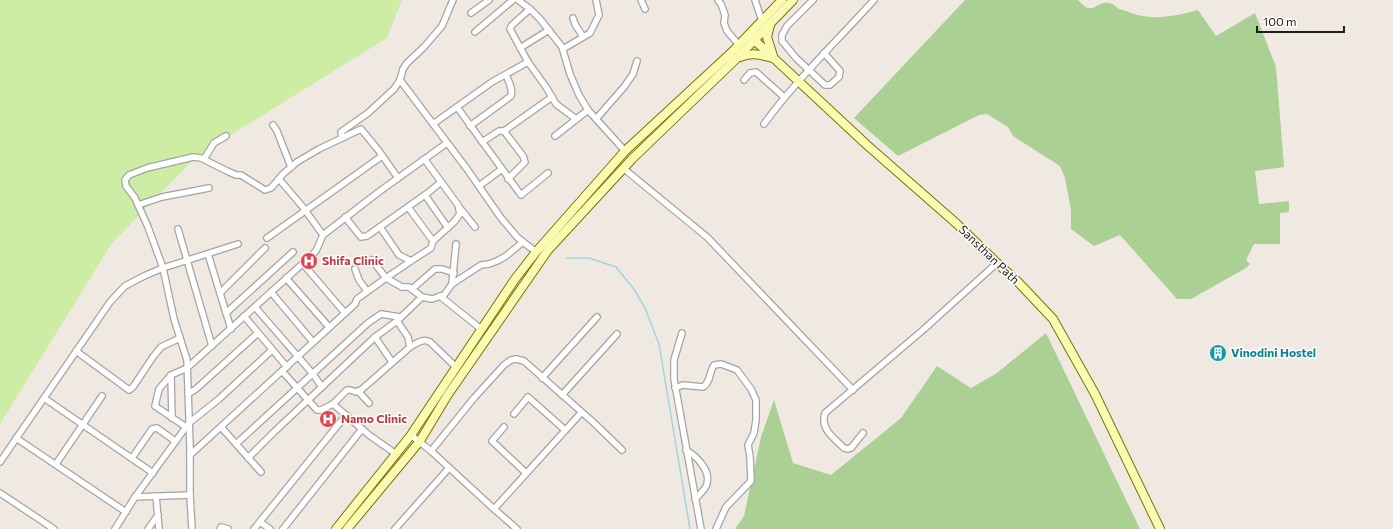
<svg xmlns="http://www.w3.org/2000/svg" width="1393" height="529" font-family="Commissioner,sans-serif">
<rect width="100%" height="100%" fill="#efe9e2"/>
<polygon fill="#cdeca4" points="0,0 402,0 387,38 197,156 112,243 0,424"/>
<g fill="#abd094">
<path d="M965,0H1078C1094,18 1094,1 1109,3C1112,3 1116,7 1119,9C1123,10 1127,11 1131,13C1154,21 1175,16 1198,10L1216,36L1255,13L1276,67L1284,167L1255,171L1259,204L1289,201V212L1280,213V244H1254L1246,260L1250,264L1246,268L1191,299H1177L1120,235L1094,246L1071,229V210L1065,178L1060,166L1013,136L1008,127L987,114L979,115L898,156L854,118Z"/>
<polygon points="1046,333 1140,529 735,529 744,516 761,437 774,400 793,463 831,475 901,418 937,366 971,388 997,373"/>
</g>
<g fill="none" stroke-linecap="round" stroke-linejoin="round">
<polyline stroke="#a0d6df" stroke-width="1.5" points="567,258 589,258 616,267 634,289 645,308 659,344 690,529"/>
<g stroke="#a4a4a4" stroke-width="8">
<g id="street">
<polyline points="518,0 530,9 540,19 562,47 570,74 579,95 588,110 625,151"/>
<polyline points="641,0 645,9"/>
<polyline points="718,0 721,4 725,15 724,23 727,31 739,45"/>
<polyline points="755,0 762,21"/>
<polyline points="813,0 787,26 782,35 782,41 796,58 825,85 830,85 839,77 840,71 824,53"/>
<polyline points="530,9 512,25 510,29 528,62 546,87 556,104 576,119"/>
<polyline points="471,13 489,0"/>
<polyline points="573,18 575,24 583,37"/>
<polyline points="475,32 513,0"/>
<polyline points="520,48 549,30"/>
<polyline points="563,49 590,33 599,15 596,0"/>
<polyline points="400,80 467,169 501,218 518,238 536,252"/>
<polyline points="744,80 750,73 756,72 784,97"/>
<polyline points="457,107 521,195 548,173"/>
<polyline points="596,119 624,87 633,74 637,61"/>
<polyline points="433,124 492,82 528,62"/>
<path d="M764,124C797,79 837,41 874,0"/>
<polyline points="273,125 277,131 291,167"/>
<path d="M470,126L511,96C513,89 509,82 506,75"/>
<polyline points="504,131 552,97"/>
<polyline points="555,136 588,110"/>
<polyline points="342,138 341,132 368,113 394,89 400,80 403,69 407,63 424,47 442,26 453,0"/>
<polyline points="482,142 499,131 504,131 523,156 525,162 508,179"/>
<polyline points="204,159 214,143 226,136"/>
<polyline points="623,168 707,237 853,390"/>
<polyline points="279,179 302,206 323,235"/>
<polyline points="479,186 502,169"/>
<polyline points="425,195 448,228"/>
<polyline points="138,205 162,197 209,188"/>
<polyline points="408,207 433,241 454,222 460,214 458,205 425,160"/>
<polyline points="459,207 475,227"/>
<polyline points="345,217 361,237 367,236 429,192 441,182"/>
<polyline points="380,227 399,255 411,261 431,248 433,241"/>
<polyline points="178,229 212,346"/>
<polyline points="267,238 382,156"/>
<polyline points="208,254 231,329"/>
<polyline points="372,260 386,278 411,261"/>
<polyline points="303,264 345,313"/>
<polyline points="355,269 359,280 367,291"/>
<polyline points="286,278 329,327"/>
<polyline points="452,284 481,265 489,264 497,261 506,256 523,242"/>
<polyline points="412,289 435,269 442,269 454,273"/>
<polyline points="271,292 313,342"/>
<polyline points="220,293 265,248"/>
<polyline points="440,296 481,329"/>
<polyline points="255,307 313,374 322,387"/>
<polyline points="226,313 293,252"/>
<polyline points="244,316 287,367"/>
<polyline points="682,333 674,360 674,379 701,529"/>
<polyline points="375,337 392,362"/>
<path d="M410,347C417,343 423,338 430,342L456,367"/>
<polyline points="76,351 129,390 133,387 153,357 161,347 180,338"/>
<polyline points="282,371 317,410 321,410 333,404 347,390 350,390 356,392 361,390 410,347 408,337 397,321"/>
<polyline points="171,375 172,418"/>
<polyline points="542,378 597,317"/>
<path d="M675,388L683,385L703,387C711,382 709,372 714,365L721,364L737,370L751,389L756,400V420L754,433L748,445L750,457L751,481L726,507L716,529"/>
<polyline points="358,391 369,403"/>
<polyline points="188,394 196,389 258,333"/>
<polyline points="562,395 617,334"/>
<polyline points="44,398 153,473"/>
<polyline points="333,404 369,435 396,454"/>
<polyline points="514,414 528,397 565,430"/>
<polyline points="186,427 155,406 159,389 171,375 187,368 310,257 316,251 323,235 380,191 447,143"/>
<polyline points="221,427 261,472"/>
<polyline points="504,427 492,441 526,473"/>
<path d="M863,433L851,448L847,449L844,448C833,437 820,429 825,413L923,330L997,263"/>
<polyline points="411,435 431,451 494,509 517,529"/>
<polyline points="16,438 126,512"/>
<polyline points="236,444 368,323 381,314 400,317"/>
<path d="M686,450C696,456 711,470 707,484C705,490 699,495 695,499"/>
<polyline points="431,451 474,398 504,365 511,360 516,359 524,361 593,422 622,450"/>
<polyline points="190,455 355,304 357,299 386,278 402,287 409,287 422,297 432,299 444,295 452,284 456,244"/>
<polyline points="132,458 152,429 157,428 175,441"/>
<polyline points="248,458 274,432 375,337 397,321 422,297"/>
<polyline points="0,462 110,302 125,286 144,276 163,268 238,244"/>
<polyline points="56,464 102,396"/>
<polyline points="0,493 54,529"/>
<polyline points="156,496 159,529"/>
<polyline points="135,497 190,495"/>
<polyline points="494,509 581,413"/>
<polyline points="260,522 270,529"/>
<polyline points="115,529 135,497 189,423 219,399 272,350"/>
<polyline points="148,529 158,515"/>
<polyline points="192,529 190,495 190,447 187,360 174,319 163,268 148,227 135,198 126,186 125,180 129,175 147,168 193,157 201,158 227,171 236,175 241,175 265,190 271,188 283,174 297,162 319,149 361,129 379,151 398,178"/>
<polyline points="220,529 221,527 228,529"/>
<polyline points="254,529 346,415"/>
<polyline points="283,529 362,429"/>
<polyline points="395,529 449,468"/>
</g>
</g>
<g stroke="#747700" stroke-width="10">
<g id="secondary">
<polyline points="770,25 767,37 773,56"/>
<polyline points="751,37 867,145 957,224 997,263 1017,281 1053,319 1095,394 1160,529"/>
<path d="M740,57C754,52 760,55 773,58"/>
<polyline points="336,529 411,435 515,279 536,252 625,151 731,53 782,0"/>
<polyline points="347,529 420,441 447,396 548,250 632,159 736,59 793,0"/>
</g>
</g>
<use href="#street" stroke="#fff" stroke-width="5.5"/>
<use href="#secondary" stroke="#fcfab2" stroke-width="8"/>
</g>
<defs>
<g id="hospital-disc" transform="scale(0.9)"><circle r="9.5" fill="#e0444e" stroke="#fff"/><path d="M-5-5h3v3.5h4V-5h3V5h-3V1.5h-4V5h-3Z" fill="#fff"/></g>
<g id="building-disc" transform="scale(0.9)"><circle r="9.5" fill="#0f9aa8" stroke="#fff"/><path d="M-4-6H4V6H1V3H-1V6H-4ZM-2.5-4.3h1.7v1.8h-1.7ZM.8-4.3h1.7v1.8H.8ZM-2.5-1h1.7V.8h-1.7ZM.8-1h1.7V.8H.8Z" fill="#fff"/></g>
</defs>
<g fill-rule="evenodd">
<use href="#hospital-disc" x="309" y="261"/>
<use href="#building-disc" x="1218" y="353"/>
<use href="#hospital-disc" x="328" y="419"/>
</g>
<g text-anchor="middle" stroke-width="3" stroke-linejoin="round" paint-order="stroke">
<g font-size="12" fill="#1d1d1d" stroke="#fff">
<text transform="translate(989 255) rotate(44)" y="4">Sansthan Path</text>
</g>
<g font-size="12" font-weight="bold" fill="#be3a42" stroke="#fff" text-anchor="start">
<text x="322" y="265">Shifa Clinic</text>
<text x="341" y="423">Namo Clinic</text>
</g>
<g font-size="12" font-weight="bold" fill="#0d838f" stroke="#fff" text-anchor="start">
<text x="1231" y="357">Vinodini Hostel</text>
</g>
</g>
<path d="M1257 26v6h87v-6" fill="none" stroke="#1d1d1d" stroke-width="2"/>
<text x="1263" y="26" font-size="12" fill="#1d1d1d" stroke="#ffffff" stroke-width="3" paint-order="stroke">100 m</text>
</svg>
